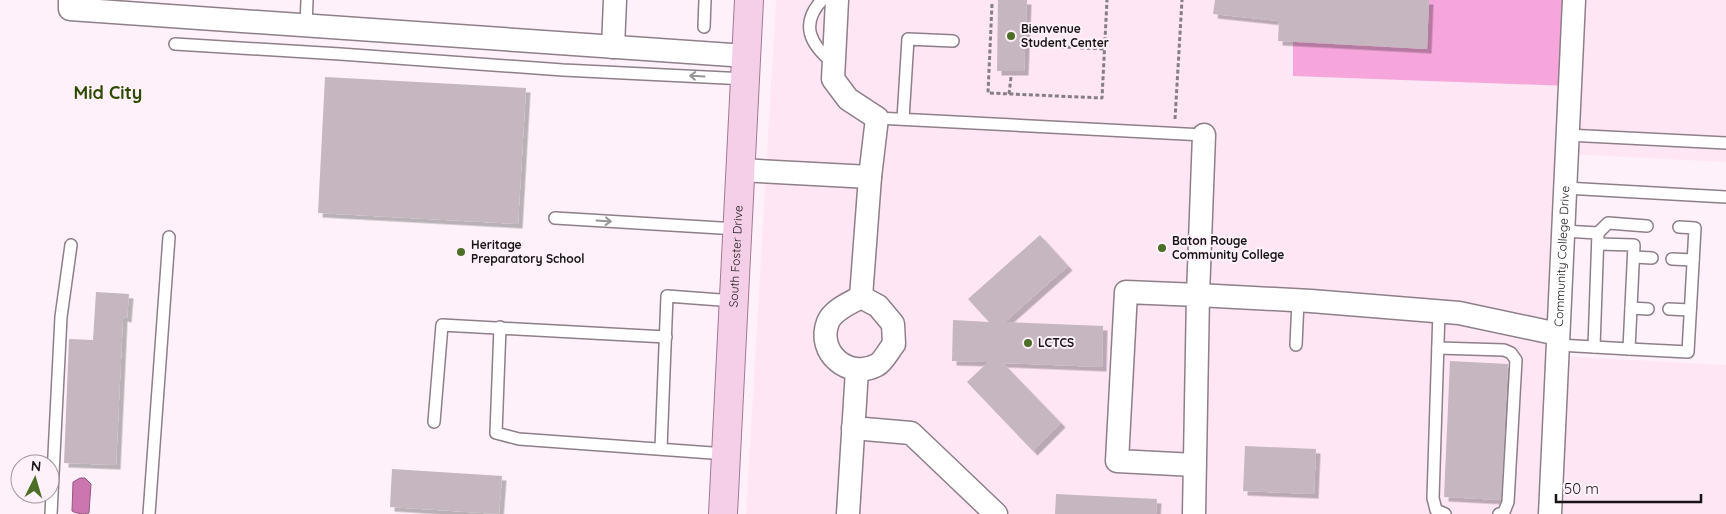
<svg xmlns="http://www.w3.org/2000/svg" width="1726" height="514" font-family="Quicksand,sans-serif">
<defs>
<filter id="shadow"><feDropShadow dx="4.5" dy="4.5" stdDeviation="0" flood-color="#0004"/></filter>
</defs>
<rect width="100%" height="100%" fill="#fef1f9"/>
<polygon fill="#fee6f5" points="776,0 1726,0 1726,162 1567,154 1558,356 1726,365 1726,514 746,514"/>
<polygon fill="#f7a6db" points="1429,0 1574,0 1570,86 1293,76 1293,41 1427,49"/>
<path fill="#cb76af" stroke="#955881" d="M80,478H85L91,484L89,513C83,514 77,514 72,511L73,482Z"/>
<g fill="#c6b6bf" filter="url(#shadow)">
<polygon points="998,0 1027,0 1024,71 997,71"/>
<polygon points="1215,0 1429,0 1427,49 1278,41 1279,21 1213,14"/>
<polygon points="325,77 526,88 518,224 318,213"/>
<polygon points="1040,235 1068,266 1005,322 1103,326 1102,367 1003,363 1061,423 1033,451 967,382 988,362 952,361 953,320 989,322 968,299"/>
<polygon points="96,292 129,294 127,318 123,317 116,465 64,463 69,339 93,340"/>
<polygon points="1450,361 1508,364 1501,500 1444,497"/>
<polygon points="1245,446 1316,449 1314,494 1243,491"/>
<polygon points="392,469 502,476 499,514 390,507"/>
<polygon points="1056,494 1157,499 1156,514 1055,514"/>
</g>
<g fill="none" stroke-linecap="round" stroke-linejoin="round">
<g stroke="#8e7f88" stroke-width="14">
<g id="service">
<path d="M822,0C799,25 811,45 833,63"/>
<polyline points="306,25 307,0"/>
<polyline points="704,27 705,0"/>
<polyline points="175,44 340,54 563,70 746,79"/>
<polyline points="877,118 1204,135"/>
<polyline points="903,119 908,39 953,41"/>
<polyline points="1567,135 1726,143"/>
<polyline points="1565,188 1726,197"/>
<polyline points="555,218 737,229"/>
<polyline points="1598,233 1608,223 1647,226"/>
<polyline points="1634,257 1652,258"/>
<polyline points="1672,259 1693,260"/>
<polyline points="1631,308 1648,309"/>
<polyline points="1669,309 1690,310"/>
<polyline points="1439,311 1433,498 1436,510 1445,514"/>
<polyline points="500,327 496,433 519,439 726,454"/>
<polyline points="1296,345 1298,301"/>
<polyline points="1558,345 1594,347 1598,233 1563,231"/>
<polyline points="1594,347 1629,349 1634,245 1598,244"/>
<polyline points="1438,348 1504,350 1511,353 1516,360 1508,502 1504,512 1499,514"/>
<polyline points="1629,349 1688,352 1695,228 1679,227"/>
<polyline points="434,422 442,325 666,337"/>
<polyline points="661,448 667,296 734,301"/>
<polyline points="51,514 61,317 71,245"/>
<polyline points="149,514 169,237"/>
</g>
</g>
<g stroke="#8e7f88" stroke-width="25">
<g id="minor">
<polyline points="70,0 70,9 746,56"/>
<polyline points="837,0 833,79 848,99 877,118 870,177 861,297"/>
<polyline points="613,47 615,0"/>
<polyline points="1204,135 1198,295 1311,301 1459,313 1558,334"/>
<polyline points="740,170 870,177"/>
<path d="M861,297L878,306L893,324L894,344C889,350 883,362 877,365C849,380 816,353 828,322C833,310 850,303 861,297Z"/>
<polyline points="853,428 911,433 996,514"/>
<polyline points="848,514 857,370"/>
<polyline points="1194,514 1198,295 1126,292 1117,461 1195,465"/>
<path id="s1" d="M1550,514L1574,0"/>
</g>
</g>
<g stroke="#a37893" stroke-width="30">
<g id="primary">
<path id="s2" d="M723,514L749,0"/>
</g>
</g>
<g stroke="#877e84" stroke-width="3" stroke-dasharray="4 2.5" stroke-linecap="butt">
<polyline points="992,4 988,93 1102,98 1107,0"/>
<polyline points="1028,45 1105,49"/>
<polyline points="1009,94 1011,77"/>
<polyline points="1175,119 1182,0"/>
</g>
<use href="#service" stroke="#fff" stroke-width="11"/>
<use href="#minor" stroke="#fff" stroke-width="22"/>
<use href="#primary" stroke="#f5cfe7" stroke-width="28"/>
</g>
<defs><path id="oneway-shaft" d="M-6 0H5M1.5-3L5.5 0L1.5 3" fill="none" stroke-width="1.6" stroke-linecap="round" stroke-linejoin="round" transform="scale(1.25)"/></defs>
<g stroke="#979596">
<use href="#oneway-shaft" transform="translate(697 76) rotate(-177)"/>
<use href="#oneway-shaft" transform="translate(604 221) rotate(4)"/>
</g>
<g fill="#4c6e26" stroke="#fef1f9" stroke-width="2">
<circle cx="1011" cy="36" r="5"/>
<circle cx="1162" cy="248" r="5"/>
<circle cx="461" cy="252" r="5"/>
<circle cx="1028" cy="343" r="5"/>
</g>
<g text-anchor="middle" stroke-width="4" stroke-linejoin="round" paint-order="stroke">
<g font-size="12" font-weight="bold" fill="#181316" stroke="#fef1f9" text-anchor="start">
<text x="1021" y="33">Bienvenue<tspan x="1021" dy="14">Student Center</tspan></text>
<text x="1172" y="245">Baton Rouge<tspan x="1172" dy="14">Community College</tspan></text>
<text x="471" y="249">Heritage<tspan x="471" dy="14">Preparatory School</tspan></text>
<text x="1038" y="347">LCTCS</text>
</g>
<g font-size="12" fill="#181316" stroke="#fef1f9">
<text dy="4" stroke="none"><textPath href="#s2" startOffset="258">South Foster Drive</textPath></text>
<text dy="4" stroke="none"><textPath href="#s1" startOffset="258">Community College Drive</textPath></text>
</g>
<g font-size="18" font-weight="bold" fill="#2d4a01" stroke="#fef1f9">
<text x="108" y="99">Mid City</text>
</g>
</g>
<g transform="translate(35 479) rotate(5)"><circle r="24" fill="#fef1f9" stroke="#a2989e"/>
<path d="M0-4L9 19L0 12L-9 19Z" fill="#4c6e26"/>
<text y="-8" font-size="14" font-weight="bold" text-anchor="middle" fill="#181316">N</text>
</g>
<path d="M1556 494v8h145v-8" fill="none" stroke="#181316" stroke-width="2.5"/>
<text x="1564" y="494" font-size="15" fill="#181316" stroke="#fef1f9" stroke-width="4" paint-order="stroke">50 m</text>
</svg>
